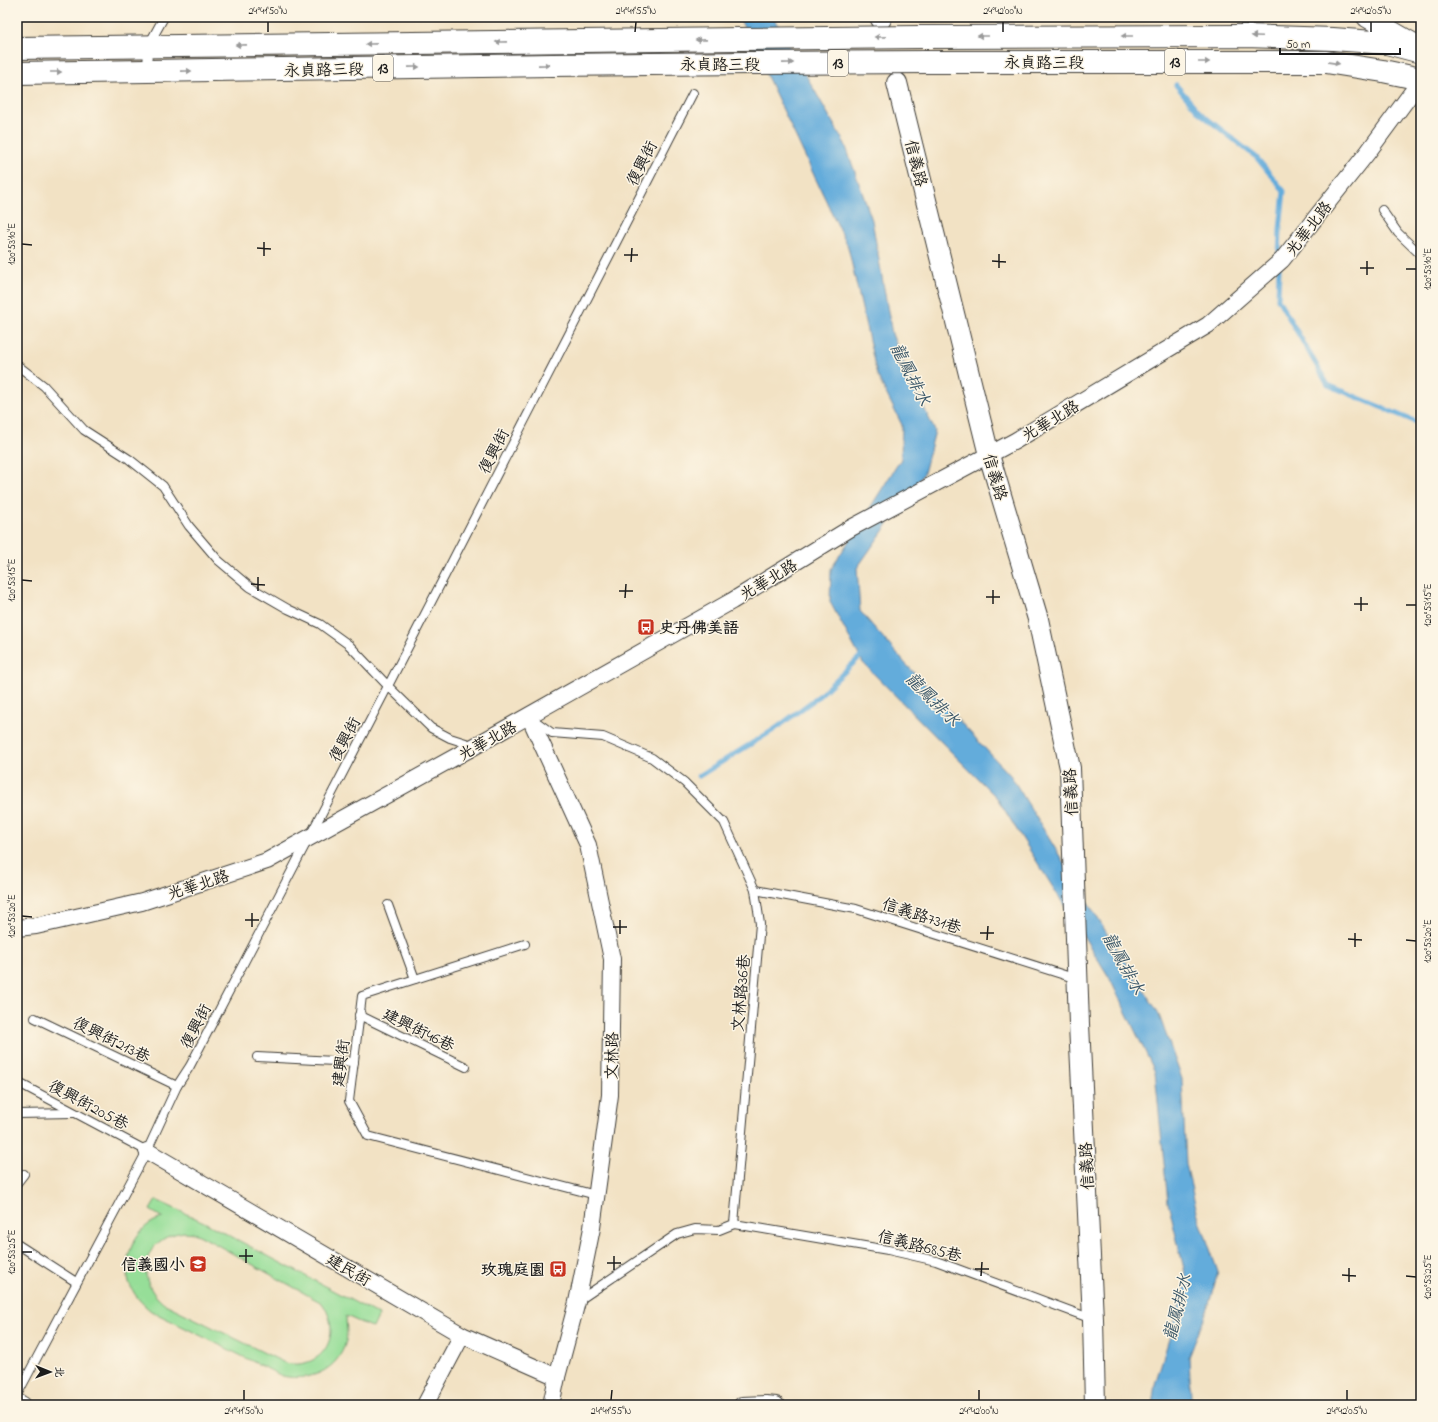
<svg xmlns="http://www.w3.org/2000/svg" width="1438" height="1422" font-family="'Indie Flower','LXGW WenKai TC',sans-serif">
<rect width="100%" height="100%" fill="#fcf5e5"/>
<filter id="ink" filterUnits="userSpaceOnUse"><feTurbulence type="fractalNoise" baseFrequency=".025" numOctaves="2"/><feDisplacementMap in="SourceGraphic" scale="8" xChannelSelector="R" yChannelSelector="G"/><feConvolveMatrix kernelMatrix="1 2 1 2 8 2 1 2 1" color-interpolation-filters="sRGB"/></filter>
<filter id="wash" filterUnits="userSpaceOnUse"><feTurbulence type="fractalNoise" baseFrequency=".012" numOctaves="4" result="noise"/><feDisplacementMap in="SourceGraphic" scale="16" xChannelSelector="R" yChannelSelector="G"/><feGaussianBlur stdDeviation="0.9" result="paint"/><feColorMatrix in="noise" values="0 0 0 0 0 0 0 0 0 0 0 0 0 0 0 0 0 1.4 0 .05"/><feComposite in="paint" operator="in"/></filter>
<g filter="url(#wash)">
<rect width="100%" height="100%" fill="#f2e2c4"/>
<path fill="#96de98" stroke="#597d5a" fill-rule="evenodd" d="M156,1200L204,1222L379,1315L373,1328L346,1316C346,1324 348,1332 346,1341C338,1371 310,1382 282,1376L151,1311C141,1303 133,1294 129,1282C122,1257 136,1224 163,1218L150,1210ZM185,1232L194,1233L201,1236L322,1303C344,1334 323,1371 285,1363L163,1303C132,1277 145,1236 185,1232Z"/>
<polygon fill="#64acdb" stroke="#40647c" points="739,17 773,17 845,144 872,220 892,334 908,374 935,431 924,473 857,568 860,611 904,662 1011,776 1114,945 1158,1012 1182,1079 1186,1164 1197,1212 1218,1272 1207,1311 1189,1357 1191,1397 1197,1405 1152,1405 1155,1384 1187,1281 1168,1203 1155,1072 1109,977 997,798 863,663 830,602 831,569 901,459 902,425 877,375 848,247"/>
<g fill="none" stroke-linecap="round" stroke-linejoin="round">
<g stroke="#64acdb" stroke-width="5">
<polyline points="1176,85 1200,113 1256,157 1284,191 1280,229 1279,256"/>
<polyline points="1279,268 1278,299 1328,385 1421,424"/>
<polyline points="699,776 775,729 819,696 864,653"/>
</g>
</g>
</g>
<g filter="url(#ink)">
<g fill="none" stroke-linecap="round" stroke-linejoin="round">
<g stroke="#3c3a35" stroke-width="10">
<g id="service">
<polyline points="147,71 148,46 164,17"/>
<polyline points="1382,210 1398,233 1421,255"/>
<polyline points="17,365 44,386 84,430 129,459 163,486 189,526 218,560 250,587 288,609 320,624 349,645 388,686 431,728 450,738 475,746"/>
<polyline points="534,720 552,733 603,737 652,758 684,782 724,822 755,890 760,924 734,1224 719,1230 695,1229 677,1234 578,1301"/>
<polyline points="755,890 856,909 1077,979"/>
<polyline points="388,905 415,979"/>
<polyline points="525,944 362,996 349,1101 368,1136 596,1195"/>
<polyline points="359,1015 466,1067"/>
<polyline points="35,1018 177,1086"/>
<polyline points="257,1057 354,1062"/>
<polyline points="17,1082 147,1151"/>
<polyline points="17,1114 74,1113"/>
<polyline points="17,1183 24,1174"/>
<polyline points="734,1224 888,1250 936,1261 1092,1319"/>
<polyline points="17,1244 76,1282"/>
<polyline points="17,1395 147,1151 177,1086 190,1066 388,686 693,93"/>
</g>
</g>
<g stroke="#3c3a35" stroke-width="18">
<g id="minor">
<polyline points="529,716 588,845 612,959 610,1095 592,1228 577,1302 557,1377 551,1405"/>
<polyline points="17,928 36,926 142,902 267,861 475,746 732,601 851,528 1015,441 1208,325 1282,260 1368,152 1421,80"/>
<polyline points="147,1151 462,1335 557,1377"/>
<polyline points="17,1402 23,1405"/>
<polyline points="425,1405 462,1335"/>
<polyline points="742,1405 766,1404 776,1405"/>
</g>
</g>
<g stroke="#3c3a35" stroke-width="22">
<g id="tertiary">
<polyline points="881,17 881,19"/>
<polyline points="1367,17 1421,48"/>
<polyline points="897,83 989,455 1038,619 1070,768 1079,1024 1093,1319 1095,1405"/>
</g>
</g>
<g stroke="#3c3a35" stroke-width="24">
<g id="primary">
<polyline points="919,37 1245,36 1333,39 1387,43 1421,52"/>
<polyline points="17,48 740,39"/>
<polyline points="927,62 1326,62 1383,71 1421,79"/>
<polyline points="17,73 552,65 749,63"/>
</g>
</g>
<use href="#service" stroke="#fff" stroke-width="8"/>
<use href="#minor" stroke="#fff" stroke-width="16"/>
<use href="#tertiary" stroke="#fff" stroke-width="20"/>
<use href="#primary" stroke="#fff" stroke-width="22"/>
<g stroke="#3c3a35" stroke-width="24" stroke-linecap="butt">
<g id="primary-bridge">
<polyline points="740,39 919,37"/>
<polyline points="749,63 927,62"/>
</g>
</g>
<use href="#primary-bridge" stroke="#fff" stroke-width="22"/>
</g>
<defs><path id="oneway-solid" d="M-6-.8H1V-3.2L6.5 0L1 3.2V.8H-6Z"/></defs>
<g fill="#999">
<use href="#oneway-solid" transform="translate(983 36) rotate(180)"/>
<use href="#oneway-solid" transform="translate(1127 36) rotate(180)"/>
<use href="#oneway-solid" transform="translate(1257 36) rotate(-178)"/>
<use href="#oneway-solid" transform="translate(880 37) rotate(179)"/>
<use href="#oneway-solid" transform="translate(701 40) rotate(179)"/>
<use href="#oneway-solid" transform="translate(501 42) rotate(179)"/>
<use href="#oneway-solid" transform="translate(371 44) rotate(179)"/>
<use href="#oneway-solid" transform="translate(241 45) rotate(179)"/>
<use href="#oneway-solid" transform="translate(1204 62)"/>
<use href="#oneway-solid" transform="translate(788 63) rotate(-1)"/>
<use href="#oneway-solid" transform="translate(1334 63) rotate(8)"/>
<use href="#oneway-solid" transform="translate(544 65) rotate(-1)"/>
<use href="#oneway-solid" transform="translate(414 67) rotate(-1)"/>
<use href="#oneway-solid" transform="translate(186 71) rotate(-1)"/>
<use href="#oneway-solid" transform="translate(56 72)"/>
</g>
</g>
<path fill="none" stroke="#1c1c1c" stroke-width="1.5" d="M268,32V22M635,32L636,22M1003,32V22M1371,32V22M22,244L32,245M257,248L271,249M624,255H638M264,256V242M992,261L1006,262M631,262L632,248M999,268V254M1360,268H1374M1406,269H1416M1367,275V261M22,580L32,581M251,584L265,585M258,591V577M619,591H633M986,597H1000M625,598L626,584M993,604V590M1354,604H1368M1406,605H1416M1361,611V597M22,916L32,917M245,920H259M252,927V913M613,927H627M980,933H994M620,934V920M1348,939L1362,940M987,940L988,926M1406,940L1416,941M1355,947V933M22,1252H32M239,1256H253M246,1263V1249M607,1263H621M975,1269H989M614,1270V1256M1342,1275L1356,1276M981,1276L982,1262M1406,1276L1416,1277M1349,1282V1268M244,1400V1390M611,1400L612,1390M979,1400V1390M1347,1400V1390"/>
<defs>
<g id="bus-square" transform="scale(0.9)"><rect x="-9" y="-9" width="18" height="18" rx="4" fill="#c8321e" stroke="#fcf5e5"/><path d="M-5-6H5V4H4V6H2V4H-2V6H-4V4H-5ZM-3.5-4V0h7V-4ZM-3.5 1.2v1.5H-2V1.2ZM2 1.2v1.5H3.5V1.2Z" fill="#fff"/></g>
<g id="school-square" transform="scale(0.9)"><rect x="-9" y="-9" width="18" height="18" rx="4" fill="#c8321e" stroke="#fcf5e5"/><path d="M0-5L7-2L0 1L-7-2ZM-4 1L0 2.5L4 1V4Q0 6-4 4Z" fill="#fff"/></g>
</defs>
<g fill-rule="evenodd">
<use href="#bus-square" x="646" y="627"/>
<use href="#school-square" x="198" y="1264"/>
<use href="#bus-square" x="558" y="1269"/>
</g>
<g text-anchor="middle" stroke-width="3" stroke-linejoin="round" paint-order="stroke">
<g fill="#fcf5e5" stroke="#5f5d58" stroke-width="1">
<rect x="1165" y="49" width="20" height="26" rx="3"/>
<rect x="828" y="50" width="20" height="26" rx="3"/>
<rect x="373" y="55" width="20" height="26" rx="3"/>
</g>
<g font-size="15" font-weight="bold" fill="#1c1c1c">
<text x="1175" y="67">13</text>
<text x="838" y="68">13</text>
<text x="383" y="73">13</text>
</g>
<g font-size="16" fill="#1c1c1c" stroke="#fcf5e5">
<text x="1044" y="68">永貞路三段</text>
<text x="720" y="70">永貞路三段</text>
<text transform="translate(324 69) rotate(-1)" y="6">永貞路三段</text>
<text transform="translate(641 163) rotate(-63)" y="6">復興街</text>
<text transform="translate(917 163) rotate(76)" y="6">信義路</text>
<text transform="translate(1308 228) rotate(-52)" y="6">光華北路</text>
<text transform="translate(1050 420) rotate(-31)" y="6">光華北路</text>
<text transform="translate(493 451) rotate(-63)" y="6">復興街</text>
<text transform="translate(996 477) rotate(74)" y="6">信義路</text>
<text transform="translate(768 579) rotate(-31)" y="6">光華北路</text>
<text transform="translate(344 739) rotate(-62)" y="6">復興街</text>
<text transform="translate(487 740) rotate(-29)" y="6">光華北路</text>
<text transform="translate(1070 792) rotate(-93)" y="6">信義路</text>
<text transform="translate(198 884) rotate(-18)" y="6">光華北路</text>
<text transform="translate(922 915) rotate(18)" y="6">信義路731巷</text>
<text transform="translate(740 993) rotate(-85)" y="6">文林路36巷</text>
<text transform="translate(195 1026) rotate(-63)" y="6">復興街</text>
<text transform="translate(419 1029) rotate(26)" y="6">建興街46巷</text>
<text transform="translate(112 1039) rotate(26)" y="6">復興街213巷</text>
<text transform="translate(611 1056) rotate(-89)" y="6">文林路</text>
<text transform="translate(340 1063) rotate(-83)" y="6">建興街</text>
<text transform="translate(89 1104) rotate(28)" y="6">復興街205巷</text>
<text transform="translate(1086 1166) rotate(-93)" y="6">信義路</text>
<text transform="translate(920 1245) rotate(14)" y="6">信義路685巷</text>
<text transform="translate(349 1269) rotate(30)" y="6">建民街</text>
</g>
<g font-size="16" font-weight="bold" fill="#1c1c1c" stroke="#fcf5e5" text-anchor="end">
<text x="659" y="633" text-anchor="start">史丹佛美語</text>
<text x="185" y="1270">信義國小</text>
<text x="545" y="1275">玫瑰庭園</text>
</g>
<g font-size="17" font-style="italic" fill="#395668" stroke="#fcf5e5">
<text transform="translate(911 374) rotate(63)" y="6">龍鳳排水</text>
<text transform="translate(933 699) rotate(45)" y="6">龍鳳排水</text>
<text transform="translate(1124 963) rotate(61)" y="6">龍鳳排水</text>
<text transform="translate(1177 1307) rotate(-76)" y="6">龍鳳排水</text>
</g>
</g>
<rect width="1438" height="1422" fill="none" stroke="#fcf5e5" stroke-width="44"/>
<g transform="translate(50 1372) rotate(91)" stroke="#fcf5e5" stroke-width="3" paint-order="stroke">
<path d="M0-3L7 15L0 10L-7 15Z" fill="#1c1c1c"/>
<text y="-6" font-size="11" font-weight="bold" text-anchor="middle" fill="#1c1c1c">北</text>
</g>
<path d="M1280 48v6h120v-6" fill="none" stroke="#1c1c1c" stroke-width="2"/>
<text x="1286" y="48" font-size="12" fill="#1c1c1c" stroke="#fcf5e5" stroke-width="3" paint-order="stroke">50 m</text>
<rect x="22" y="22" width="1394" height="1378" fill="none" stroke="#1c1c1c" stroke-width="1.5"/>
<g font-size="10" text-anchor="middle" fill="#1c1c1c">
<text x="268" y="14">24°41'50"N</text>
<text x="636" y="14">24°41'55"N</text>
<text x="1003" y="14">24°42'00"N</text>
<text x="1371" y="14">24°42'05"N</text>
<text transform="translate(11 244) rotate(-90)" y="4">120°53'10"E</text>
<text transform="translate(1427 269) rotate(-90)" y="4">120°53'10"E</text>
<text transform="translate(11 580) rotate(-90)" y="4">120°53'15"E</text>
<text transform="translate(1427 605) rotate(-90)" y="4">120°53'15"E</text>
<text transform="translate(11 916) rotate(-90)" y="4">120°53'20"E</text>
<text transform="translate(1427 941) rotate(-90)" y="4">120°53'20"E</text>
<text transform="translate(11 1252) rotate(-90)" y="4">120°53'25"E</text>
<text transform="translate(1427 1277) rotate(-90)" y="4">120°53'25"E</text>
<text x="244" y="1414">24°41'50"N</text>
<text x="611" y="1414">24°41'55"N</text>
<text x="979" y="1414">24°42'00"N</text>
<text x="1347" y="1414">24°42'05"N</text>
</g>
</svg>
